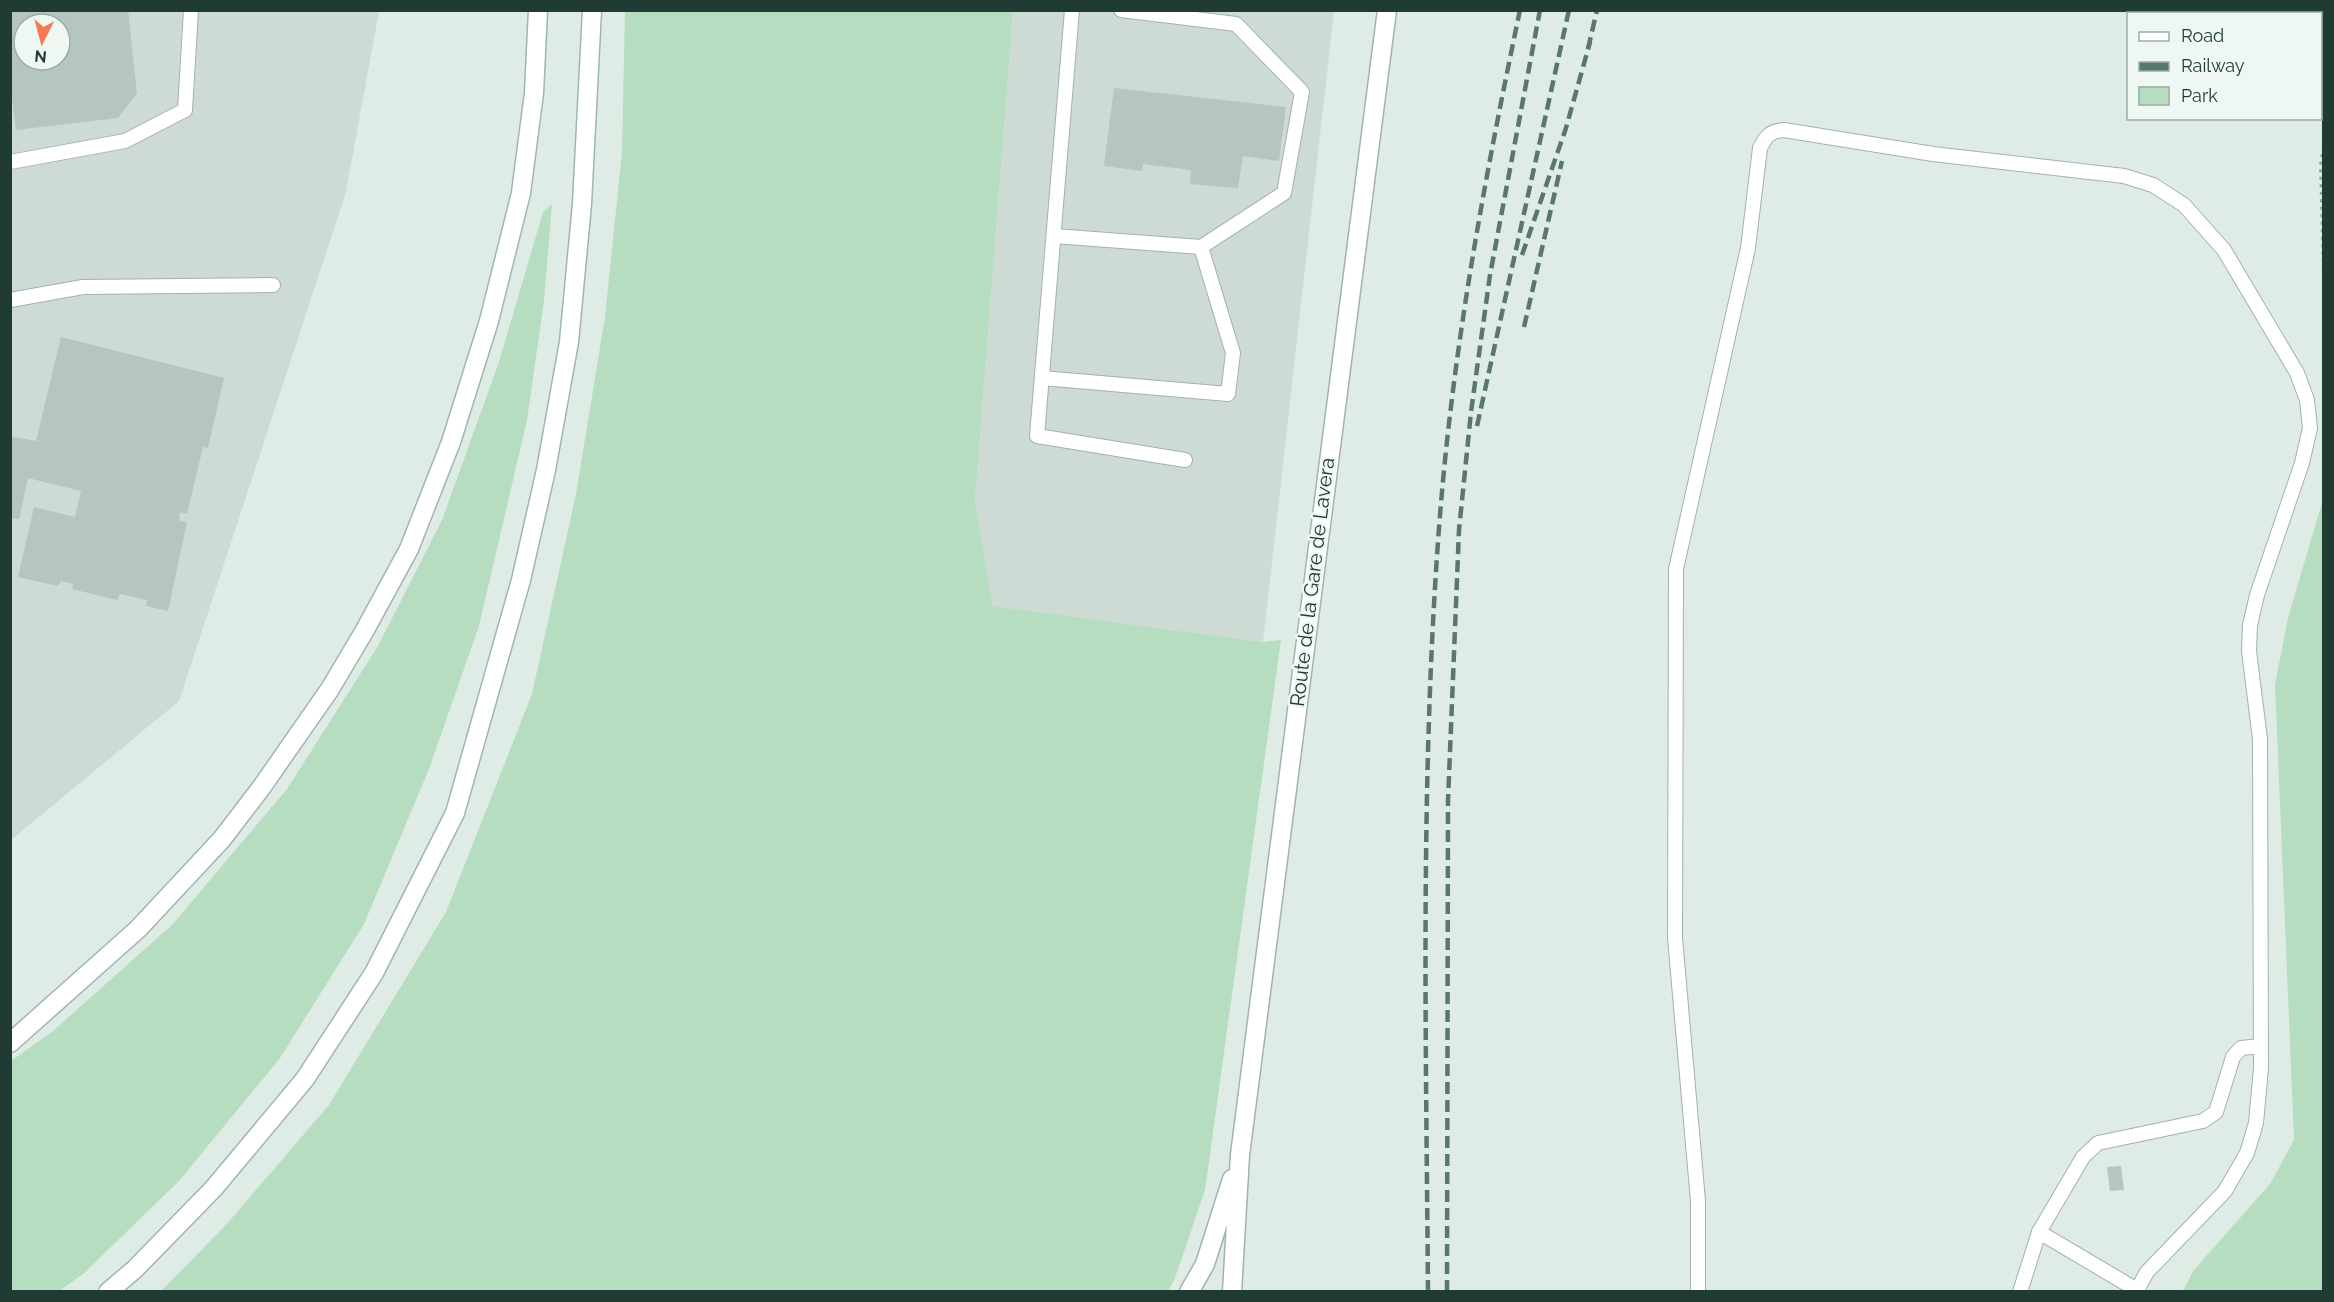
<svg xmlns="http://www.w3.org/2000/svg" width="2334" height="1302" font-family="Raleway,sans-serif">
<rect width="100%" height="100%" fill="#dfebe5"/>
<g fill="#cddbd4" fill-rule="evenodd">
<path d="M11,11H379L346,192L179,701L11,840ZM24,24H60V60H24Z"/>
<polygon points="1013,11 1334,11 1263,642 993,606 975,501"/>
</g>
<g fill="#b7ddc1">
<polygon points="625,11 1013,11 975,501 993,606 1263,642 1281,640 1205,1190 1175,1278 1168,1291 161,1291 225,1226 329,1105 446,912 532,694 576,494 605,317 622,152"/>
<polygon points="552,204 544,301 527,420 479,626 429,769 364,924 280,1058 179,1181 83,1274 59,1291 11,1291 11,1061 53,1031 172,925 287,789 378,646 442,520 499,362 543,212"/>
<polygon points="2323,499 2323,1291 2183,1291 2193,1271 2270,1184 2294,1140 2275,685 2288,618"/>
</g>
<g fill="#b4c6be" fill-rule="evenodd">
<path d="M10,10H128L137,93L118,118L16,130L10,81ZM24,24H60V60H24Z"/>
<polygon points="1114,88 1286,107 1279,161 1243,156 1238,188 1190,184 1191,170 1143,164 1142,171 1104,166"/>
<polygon points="61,337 224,378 208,448 203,447 187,514 180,512 179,521 187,522 168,611 146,606 147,600 120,594 117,600 72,589 73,584 61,581 58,586 18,577 34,507 75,517 81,491 28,478 19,519 10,518 10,436 36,441"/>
<polygon points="2121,1166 2124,1190 2110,1191 2107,1167"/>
</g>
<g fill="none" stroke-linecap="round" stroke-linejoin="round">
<g stroke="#a2b3ac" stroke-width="16">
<g id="service">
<polyline points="1072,10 1037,436 1185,460"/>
<polyline points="10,162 125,141 185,110 191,10"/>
<polyline points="1054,236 1201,247"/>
<polyline points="10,300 83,287 273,285"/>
<polyline points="1042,378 1228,394 1233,353 1201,247 1284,193 1302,92 1236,24 1121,10"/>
<polyline points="2039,1232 2137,1290"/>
<path d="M1698,1292V1201L1675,938L1676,569L1748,248L1760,148C1766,136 1770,131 1784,130L1933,154L2124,176L2153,185L2184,205L2224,250L2297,373L2307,400L2310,428L2302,463L2257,595L2250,625L2249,651L2260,739L2261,1068L2256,1123L2247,1153L2225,1191L2147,1272L2136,1292"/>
<polyline points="2020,1292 2039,1232 2083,1157 2098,1143 2203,1121 2216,1112 2233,1057 2241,1048 2261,1046"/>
</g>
</g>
<g stroke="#a2b3ac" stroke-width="21">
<g id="tertiary">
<polyline points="1189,1292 1205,1264 1232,1179"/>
<polyline points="1232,1292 1240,1155 1387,10"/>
</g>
</g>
<g stroke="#9eb7ae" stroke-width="21">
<g id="secondary">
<polyline points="10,1043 138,929 222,839 261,788 330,689 365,630 409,549 451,442 489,321 521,193 534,93 538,10"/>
<polyline points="108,1292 135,1269 214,1188 305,1079 374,973 455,813 521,580 546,470 569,342 582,204 592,10"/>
</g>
</g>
<polyline stroke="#7eafa0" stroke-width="4" stroke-dasharray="3 4.5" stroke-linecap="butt" points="2324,147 2321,165 2324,271"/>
<use href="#service" stroke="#fff" stroke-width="14"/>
<use href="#tertiary" stroke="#fff" stroke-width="18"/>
<use href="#secondary" stroke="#fff" stroke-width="18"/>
<g stroke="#5a776f" stroke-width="4.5" stroke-dasharray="12 6" stroke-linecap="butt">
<polyline points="1588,49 1597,10"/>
<polyline points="1522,255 1566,128 1590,42"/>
<polyline points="1524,327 1562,161"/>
<polyline points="1477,426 1569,10"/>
<path d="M1428,1292C1426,1037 1420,782 1439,528C1452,354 1484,181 1520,10"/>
<polyline points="1447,1292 1448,801 1459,530 1471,412 1490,275 1540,10"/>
</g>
</g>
<g text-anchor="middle" stroke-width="5" stroke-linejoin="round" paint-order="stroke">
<g font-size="20" fill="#203b34" stroke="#eff7f3">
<text transform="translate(1312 582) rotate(-83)" y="7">Route de la Gare de Lavera</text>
</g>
</g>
<rect width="2334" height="1302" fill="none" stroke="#203b34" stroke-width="24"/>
<rect x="2127" y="12" width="195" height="108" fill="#eff7f3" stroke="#9caca7" stroke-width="1.5"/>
<rect x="2139" y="32" width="30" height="9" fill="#ffffff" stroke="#9caca7" stroke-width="1.5"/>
<text x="2181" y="42" font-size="18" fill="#203b34">Road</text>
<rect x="2139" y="62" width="30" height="9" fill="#5a776f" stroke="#9caca7" stroke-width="1.5"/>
<text x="2181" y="72" font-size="18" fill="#203b34">Railway</text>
<rect x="2139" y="87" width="30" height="18" fill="#b7ddc1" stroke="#9caca7" stroke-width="1.5"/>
<text x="2181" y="102" font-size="18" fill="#203b34">Park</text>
<g transform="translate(42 42) rotate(186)"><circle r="28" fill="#eff7f3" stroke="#9caca7" stroke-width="1.5"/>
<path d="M0-4.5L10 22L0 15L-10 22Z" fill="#f67a52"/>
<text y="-9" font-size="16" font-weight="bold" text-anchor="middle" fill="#203b34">N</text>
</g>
</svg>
